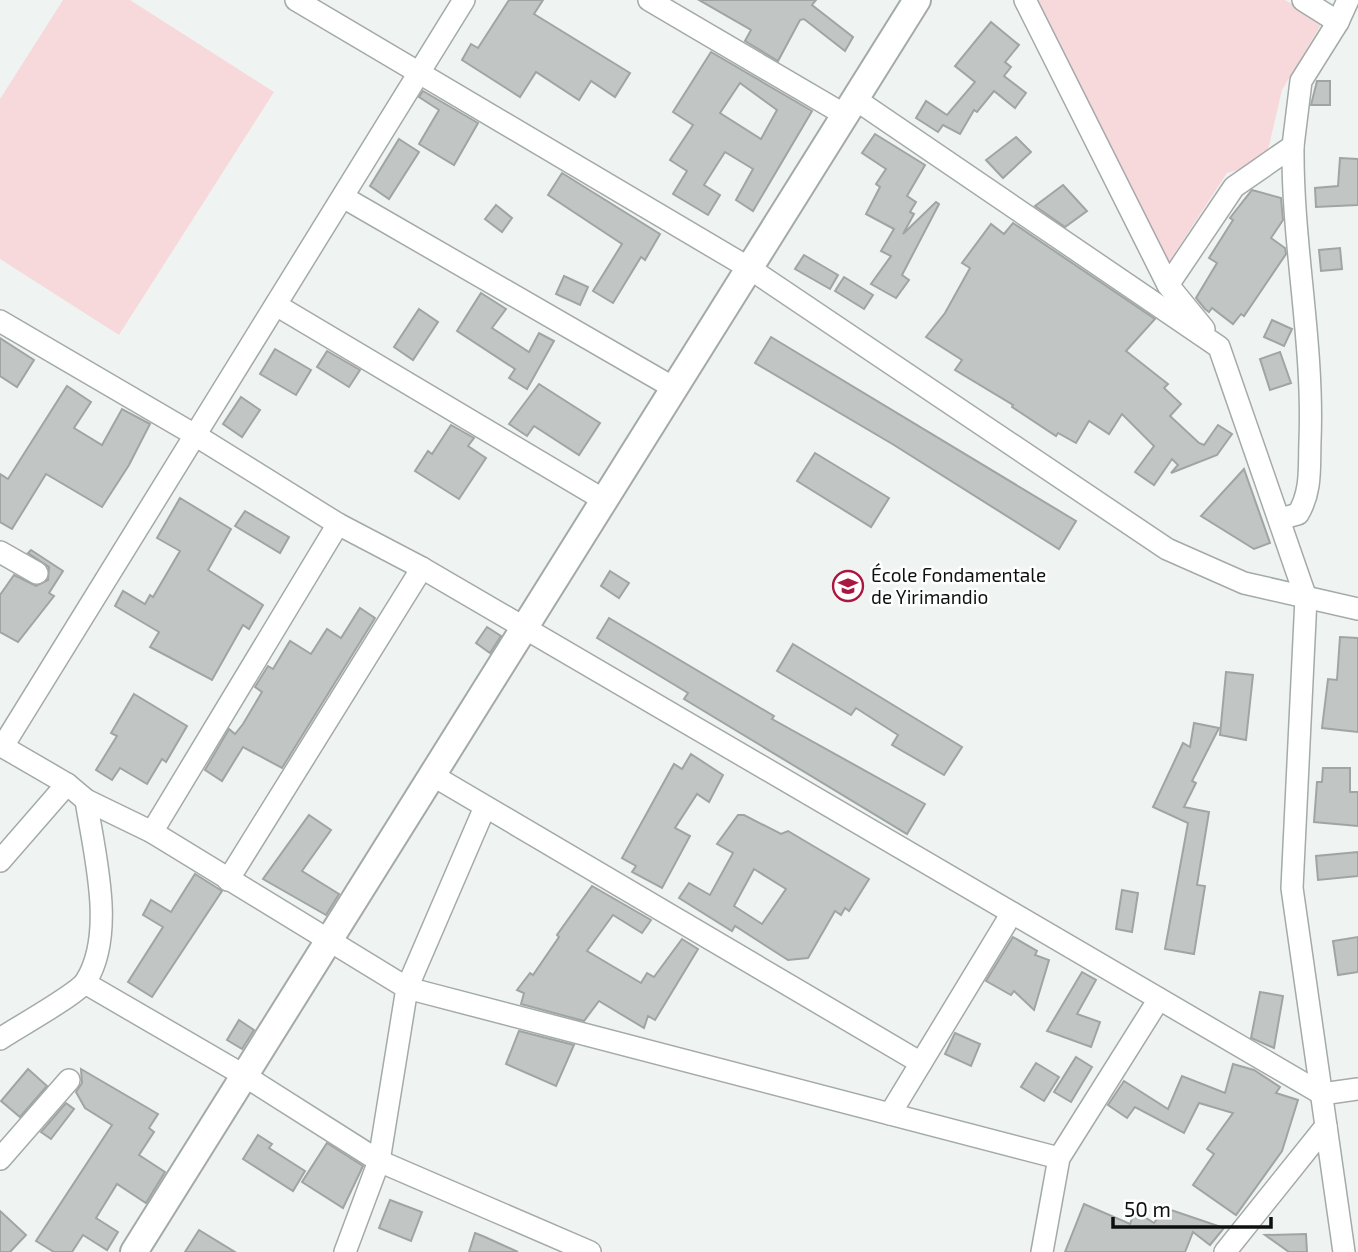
<svg xmlns="http://www.w3.org/2000/svg" width="1358" height="1252" font-family="'Exo 2',sans-serif">
<rect width="100%" height="100%" fill="#eff4f3"/>
<g fill="#f7d9db">
<polygon points="63,0 130,0 274,92 119,335 0,259 0,99"/>
<polygon points="1031,0 1285,0 1322,23 1282,90 1265,163 1227,173 1165,268"/>
</g>
<g fill="#c1c6c5" stroke="#a0a5a4" stroke-width="2" fill-rule="evenodd">
<polygon points="509,0 543,0 534,14 630,73 615,97 591,81 579,100 536,72 520,97 462,60 471,44 478,48"/>
<polygon points="699,0 816,0 812,5 853,37 845,51 804,19 800,20 778,61 745,41 751,30"/>
<polygon points="991,22 1019,45 1005,62 1011,67 1004,76 1026,93 1015,108 994,91 977,112 974,110 960,134 943,125 938,132 916,118 926,101 947,115 975,82 955,66"/>
<path d="M711,52L812,111L753,211L736,200L753,169L725,152L704,185L720,195L708,215L673,194L687,171L670,160L693,125L673,112ZM740,83L777,110L761,139L720,113Z"/>
<polygon points="1317,81 1330,81 1330,105 1311,105"/>
<polygon points="423,91 478,123 454,165 419,144 439,110 419,97"/>
<polygon points="875,134 925,165 907,196 916,202 910,212 914,214 903,234 936,202 939,204 902,275 909,280 896,298 871,284 891,256 881,251 894,229 866,214 880,187 876,184 886,169 862,153"/>
<polygon points="1016,137 1031,152 1003,178 986,160"/>
<polygon points="399,139 419,152 389,199 370,186"/>
<polygon points="1340,158 1358,159 1358,205 1316,207 1315,188 1338,186"/>
<polygon points="562,173 660,234 645,260 641,257 613,303 593,291 622,244 548,195"/>
<polygon points="1063,185 1087,211 1065,227 1035,206"/>
<polygon points="1252,190 1281,198 1283,220 1271,238 1285,248 1286,254 1244,316 1241,314 1233,324 1212,308 1209,312 1205,309 1196,298 1217,263 1209,258 1233,220 1230,218"/>
<polygon points="496,205 512,218 502,232 485,219"/>
<polygon points="1013,223 1155,319 1126,351 1168,384 1164,388 1181,404 1170,416 1199,443 1204,445 1218,425 1232,434 1217,455 1171,473 1178,465 1172,459 1154,485 1135,472 1154,446 1122,414 1109,434 1089,421 1076,443 1058,433 1056,436 1012,407 1013,405 955,370 962,360 926,337 945,313 970,268 962,263 991,224 1004,234"/>
<polygon points="1340,248 1342,269 1321,271 1319,250"/>
<polygon points="804,255 838,275 830,289 795,269"/>
<polygon points="564,276 588,287 580,305 556,294"/>
<polygon points="844,277 873,295 864,309 835,291"/>
<polygon points="481,293 506,309 492,328 529,352 539,333 554,341 527,389 509,378 515,369 457,331"/>
<polygon points="419,309 438,322 413,360 394,347"/>
<polygon points="1272,320 1292,329 1284,346 1264,337"/>
<polygon points="771,337 1076,521 1059,549 894,445 755,363"/>
<polygon points="0,338 34,360 17,387 0,376"/>
<polygon points="275,349 311,370 296,395 260,374"/>
<polygon points="327,351 360,370 349,387 317,367"/>
<polygon points="1280,352 1291,383 1270,390 1260,359"/>
<polygon points="539,384 600,423 579,455 534,426 527,436 509,424"/>
<polygon points="67,386 91,402 74,428 102,445 122,409 150,424 129,465 102,507 46,474 12,529 0,522 0,474 8,479"/>
<polygon points="241,397 260,410 242,437 223,424"/>
<polygon points="451,425 474,438 468,446 486,458 459,499 415,471 428,451 432,454"/>
<polygon points="815,453 889,498 871,527 797,481"/>
<polygon points="1244,469 1270,543 1254,549 1201,516"/>
<polygon points="180,498 231,529 208,570 263,605 249,629 243,625 212,680 150,647 159,632 115,606 123,591 145,604 150,595 153,597 180,551 157,538"/>
<polygon points="245,511 289,537 280,553 235,526"/>
<polygon points="31,550 63,571 49,593 54,596 18,642 0,632 0,595 14,575 36,586 48,580 49,567 28,553"/>
<polygon points="610,571 629,583 619,598 601,586"/>
<polygon points="360,608 375,618 282,768 243,747 222,781 205,770 229,729 235,734 243,724 262,692 255,687 268,666 273,669 290,641 311,654 327,629 341,638"/>
<polygon points="609,618 774,716 772,719 925,804 907,834 684,699 688,693 597,638"/>
<polygon points="487,627 501,636 490,653 476,643"/>
<polygon points="1340,637 1358,638 1358,732 1322,728 1328,679 1337,680"/>
<polygon points="793,644 962,747 944,775 892,745 898,735 856,708 851,715 777,671"/>
<polygon points="1226,672 1253,675 1246,740 1220,735"/>
<polygon points="134,694 187,726 166,762 162,759 147,784 120,768 112,780 96,770 117,736 111,733"/>
<polygon points="1194,723 1219,728 1192,781 1196,783 1184,807 1209,812 1197,885 1205,886 1194,954 1165,949 1188,823 1153,807 1183,743 1190,747"/>
<polygon points="691,754 723,775 709,802 697,794 675,828 690,836 662,888 632,872 636,866 622,858 674,764 682,769"/>
<polygon points="1323,768 1350,768 1350,792 1358,792 1358,826 1314,822 1317,782 1322,782"/>
<polygon points="309,815 331,830 302,871 339,894 326,915 263,879"/>
<path d="M738,815H744L781,834L788,831L869,879L849,911L845,908L841,915L835,911L808,958L788,960L735,926L732,931L679,898L689,883L710,895L733,853L717,844ZM754,869L786,889L762,924L734,906Z"/>
<polygon points="1358,852 1358,876 1318,880 1316,856"/>
<polygon points="195,874 222,891 152,997 128,982 163,927 143,915 151,900 171,912"/>
<polygon points="592,886 651,920 642,933 613,915 587,951 641,983 647,973 654,977 682,939 698,949 655,1020 648,1016 644,1028 599,1001 584,1021 521,1004 524,993 517,990 530,973 533,975 559,937 557,935"/>
<polygon points="1122,890 1138,893 1132,932 1116,929"/>
<polygon points="1013,937 1037,951 1035,955 1049,960 1034,1010 1014,991 1011,995 986,981"/>
<polygon points="1358,937 1358,972 1338,975 1333,941"/>
<polygon points="1082,972 1096,980 1077,1014 1100,1022 1091,1047 1047,1031"/>
<polygon points="1260,992 1283,996 1274,1048 1251,1038"/>
<polygon points="239,1020 254,1030 242,1049 227,1040"/>
<polygon points="519,1031 574,1045 556,1086 506,1064"/>
<polygon points="955,1033 980,1044 971,1066 945,1054"/>
<polygon points="1076,1057 1092,1067 1071,1102 1054,1092"/>
<polygon points="1036,1063 1059,1077 1044,1101 1021,1087"/>
<polygon points="1233,1064 1254,1070 1280,1087 1276,1093 1298,1100 1282,1151 1236,1215 1193,1185 1214,1154 1207,1149 1233,1113 1199,1103 1184,1133 1135,1107 1127,1118 1108,1105 1124,1081 1168,1109 1182,1076 1225,1093"/>
<polygon points="28,1069 47,1086 20,1117 1,1101"/>
<polygon points="81,1069 158,1114 149,1128 154,1132 139,1155 165,1172 146,1203 117,1184 96,1218 118,1232 107,1250 83,1235 72,1252 54,1252 36,1241 112,1125 85,1108 76,1092 82,1083"/>
<polygon points="66,1103 74,1109 51,1139 41,1132"/>
<polygon points="258,1135 272,1144 269,1148 305,1171 293,1191 243,1159"/>
<polygon points="327,1143 363,1166 343,1208 302,1182"/>
<polygon points="390,1200 422,1212 411,1241 379,1228"/>
<polygon points="1084,1204 1130,1224 1135,1211 1154,1223 1165,1208 1224,1228 1210,1245 1193,1232 1185,1252 1065,1252"/>
<polygon points="0,1211 26,1235 10,1252 0,1252"/>
<polygon points="199,1230 235,1252 185,1252"/>
<polygon points="475,1233 485,1237 518,1252 469,1252"/>
<polygon points="1306,1234 1307,1252 1289,1252 1265,1235"/>
</g>
<g fill="none" stroke-linecap="round" stroke-linejoin="round">
<g stroke="#a4aaa9" stroke-width="24">
<g id="minor">
<polyline points="296,0 749,268 1167,549 1244,583 1358,609"/>
<polyline points="649,0 845,115"/>
<polyline points="1025,0 1168,285 1204,329"/>
<polyline points="1303,0 1338,22"/>
<polyline points="855,99 1219,347 1306,598 1292,888 1344,1252"/>
<polyline points="343,197 674,388"/>
<polyline points="1168,285 1234,187 1293,146 1301,81 1338,22 1348,0"/>
<polyline points="276,305 604,500"/>
<polyline points="0,321 195,435 338,524 422,568 1322,1094 1358,1089"/>
<path d="M1280,519L1298,514C1312,491 1309,467 1310,441C1314,342 1292,245 1293,146"/>
<polyline points="0,552 37,573"/>
<polyline points="0,745 67,784 86,800 152,832 407,988 1059,1158"/>
<polyline points="3,746 464,0"/>
<polyline points="432,775 921,1063"/>
<polyline points="152,832 338,524"/>
<polyline points="0,861 67,784"/>
<polyline points="228,880 422,568"/>
<polyline points="85,983 245,1076 379,1161 590,1252"/>
<path d="M0,1039C16,1028 78,994 86,981C116,933 94,853 86,800"/>
<polyline points="890,1114 1012,913"/>
<polyline points="0,1159 69,1080"/>
<polyline points="345,1252 379,1161 407,988 485,807"/>
<polyline points="1042,1252 1059,1158 1159,999"/>
<polyline points="1225,1252 1326,1126"/>
</g>
</g>
<g stroke="#a4aaa9" stroke-width="30">
<polyline id="tertiary" points="134,1252 917,0"/>
</g>
<use href="#minor" stroke="#fff" stroke-width="21"/>
<use href="#tertiary" stroke="#fff" stroke-width="26"/>
</g>
<defs>
<g id="school-ring" transform="scale(1.575)"><circle r="9.5" fill="#fff" stroke="#ab163f" stroke-width="1.5"/><path d="M0-5L7-2L0 1L-7-2ZM-4 1L0 2.5L4 1V4Q0 6-4 4Z" fill="#ab163f"/></g>
</defs>
<g fill-rule="evenodd">
<use href="#school-ring" x="848" y="586"/>
</g>
<g text-anchor="middle" stroke-width="5" stroke-linejoin="round" paint-order="stroke">
<g font-size="19" fill="#0e1010" stroke="#fff" text-anchor="start">
<text x="871" y="582">École Fondamentale<tspan x="871" dy="22">de Yirimandio</tspan></text>
</g>
</g>
<path d="M1113 1217v10h158v-10" fill="none" stroke="#0e1010" stroke-width="3.5"/>
<text x="1124" y="1217" font-size="21" fill="#0e1010" stroke="#ffffff" stroke-width="5" paint-order="stroke">50 m</text>
</svg>
